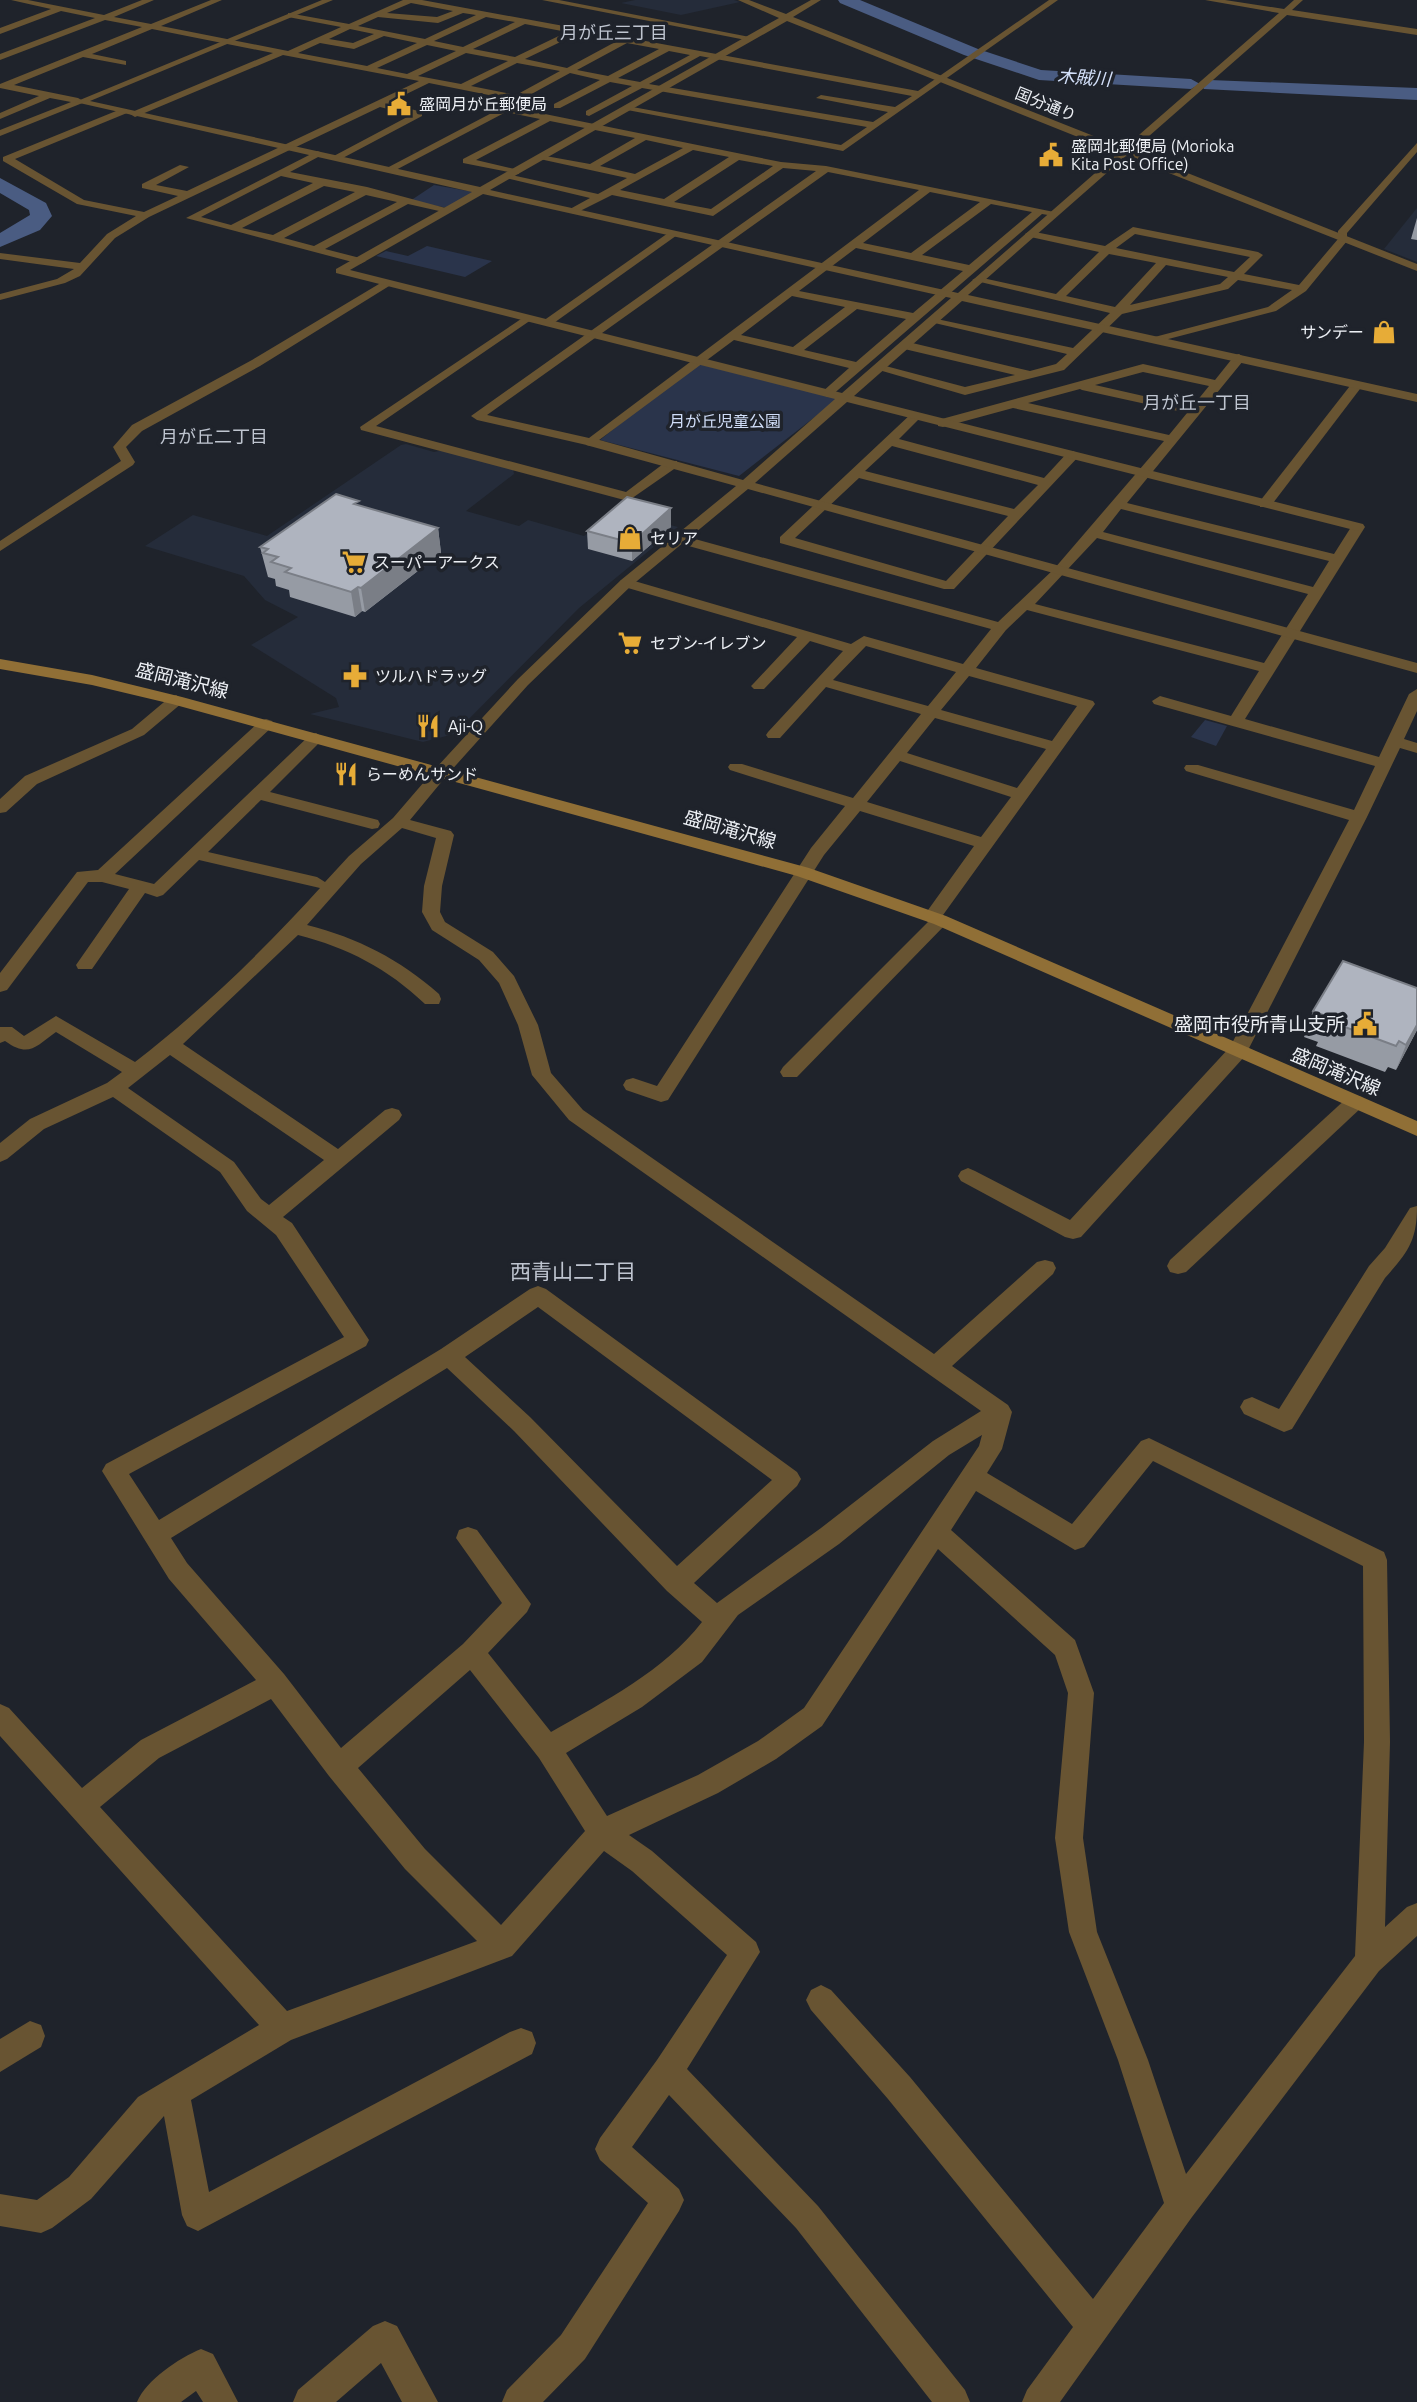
<svg xmlns="http://www.w3.org/2000/svg" width="1417" height="2402" font-family="Ubuntu,'Noto Sans JP',sans-serif">
<rect width="100%" height="100%" fill="#1f232b"/>
<g fill="#252c3a">
<polygon points="635,0 734,0 740,2 681,15 621,3"/>
<polygon points="1417,208 1417,262 1384,249"/>
<polygon points="406,444 434,452 444,450 513,469 514,474 466,511 519,526 528,520 584,536 617,511 678,527 579,608 454,734 423,742 310,714 339,707 336,698 251,645 298,617 265,600 244,576 145,546 193,515 267,536 401,445"/>
</g>
<g fill="#2a344b">
<polygon points="434,185 474,192 448,208 410,201"/>
<polygon points="427,246 492,261 465,277 376,256 386,251 408,256"/>
<polygon points="695,363 838,399 739,476 600,440"/>
<polygon points="1205,720 1227,726 1216,746 1191,737"/>
</g>
<g fill="none" stroke-linecap="round" stroke-linejoin="round">
<g fill="#4a5c82" fill-rule="evenodd">
<polygon points="838,0 860,0 978,49 1041,70 1191,79 1200,84 1191,89 1039,80 964,55 840,3"/>
<polygon points="1210,80 1417,88 1417,100 1204,89 1201,85"/>
<polygon points="0,178 46,203 52,216 40,230 0,247 0,233 30,215 29,210 0,193"/>
</g>
<g fill="#685432" fill-rule="evenodd">
<path d="M11,0H28L104,15L142,0H154L114,17L151,24L211,0H222L161,26L288,51L341,27L288,17V13L349,24L403,0H422L918,91L1049,0H1058L843,151L622,109L627,106L841,145L867,127L642,88L589,116L586,115V111L632,86L610,82L560,108H554V104L600,80L570,73L526,97L533,100L528,103L429,83L388,103L422,112V116L339,160L330,158L411,115L380,107L149,217L115,238L80,276L65,283L0,300V294L57,279L74,269L0,259V253L80,263L107,234L136,216L77,204L3,161V157L121,109H127V113L15,159L84,200L144,212L178,196L142,188V184L180,165L189,167L156,185L187,191L419,81L283,55L135,117L130,114L132,112L273,53L152,29L92,54L126,61V65L83,57L14,85L78,98L85,102L0,136V130L71,102L50,98L0,119V113L39,96L0,88V84L142,27L105,20L0,60V54L95,18L61,11L0,34V28L51,9ZM411,3L453,11L437,17L387,13ZM463,13L476,15L425,39L358,26L378,17L438,23ZM486,17L515,22L463,47L434,41ZM525,24L567,32L515,57L473,49ZM350,29L374,34L353,43L329,39ZM577,34L617,41L567,68L525,59ZM384,36L417,43L367,66L298,53L320,43L354,49ZM627,43L659,49L608,76L577,70ZM427,45L456,51L407,74L377,68ZM669,51L690,55L640,82L618,78ZM466,53L508,61L461,84L418,76ZM700,56L912,96L895,107L821,95L816,98L888,112L873,122L649,84ZM517,63L560,71L516,95L471,86Z"/>
<polygon points="542,0 559,0 755,38 751,41"/>
<path d="M505,106L781,162L826,166L1059,213L1054,216L1042,214L831,396L827,397L821,393L849,368L734,340L591,446L477,420L471,416L816,171L783,168L713,216L612,195L574,214L569,211L570,209L590,198L502,177L507,174L598,194L627,178L535,158L540,155L590,164L635,138L550,121L476,160L519,170V174L463,163V159L540,119L506,112L392,172L383,170ZM646,140L683,148L635,174L600,166ZM693,150L729,157L664,199L620,190ZM739,160L773,166L711,209L674,202ZM828,172L919,190L589,438L487,415ZM930,192L980,202L911,253L863,243ZM991,204L1032,212L969,265L922,255ZM856,248L963,271L913,313L799,291ZM792,296L845,307L793,347L741,335ZM857,309L906,319L856,362L804,350Z"/>
<path d="M1417,143V152L1347,233V241L1306,291L1276,311L1153,343L1147,339L1268,307L1292,290L1238,280L1228,289L1122,314L1064,370L965,395L872,368L878,364L965,387L1015,375L900,348L898,345L904,341L1030,371L1056,364L1067,354L926,321L932,318L1073,348L1110,313L972,280L978,277L1056,294L1099,252L1026,236L1025,234L1030,231L1105,246L1133,227L1258,252L1263,255L1244,274L1299,285L1338,239V231ZM1135,234L1250,257L1234,272L1116,248ZM1109,254L1156,263L1115,307L1066,296ZM1166,265L1228,277L1220,284L1130,305Z"/>
<path d="M317,151L320,152V156L290,172L367,187L453,210L448,213L408,204L325,249L364,259L366,261L360,264L186,218ZM281,176L313,183L231,225L201,217ZM324,186L355,192L273,235L242,228ZM366,195L397,202L314,246L284,238Z"/>
<polygon points="671,231 680,233 551,325 543,325 543,321"/>
<polygon points="384,281 394,283 260,366 142,431 126,447 135,462 133,465 0,551 0,541 121,461 113,447 132,425 252,360"/>
<polygon points="527,315 533,318 531,320 376,426 626,492 667,461 677,461 677,467 628,501 361,430 360,427"/>
<path d="M1239,354L1245,358L1243,361L1127,503L1334,554L1353,524H1363L1365,527L1245,719L1379,757L1409,694L1417,689V711L1404,739L1417,743V753L1400,748L1367,817L1245,1056L1081,1237L1073,1239L1065,1237L961,1181L958,1176L961,1171L968,1168L975,1171L1070,1220L1230,1047L1349,820L1186,771L1184,768L1186,765H1198L1354,810L1375,766L1154,704L1152,701L1160,696L1231,716L1259,671L1027,610L1006,630L976,668L1093,701L1095,704L943,915L949,920L946,924L797,1077H783L780,1072L783,1067L928,922L923,917L974,846L860,811L824,855L668,1100L661,1102L626,1090L623,1085L626,1080L633,1078L657,1086L811,848L845,806L730,770L728,767L730,764H742L853,798L921,714L826,687L780,738H768L766,735L768,732L843,651L810,641L764,689H754L751,686L754,683L797,637L621,586L619,583L621,580H631L851,644L864,636L963,664L991,629L674,542L672,539L679,535L684,536L998,622L1054,569L1164,441L1013,408L943,427L938,426V420L1143,364L1215,380L1235,355ZM1143,372L1209,386L1192,407L1095,385ZM1080,389L1082,390L1187,413L1169,435L1028,403ZM1121,509L1329,561L1313,587L1103,532ZM1097,538L1308,594L1264,663L1035,604ZM866,646L956,672L928,706L833,680ZM969,676L1077,706L1052,741L941,710ZM935,718L1046,749L1017,788L907,753ZM900,761L1011,797L981,837L867,802Z"/>
<polygon points="1357,381 1363,385 1270,507 1260,507 1260,501 1353,382"/>
<path d="M916,412L922,416L899,439L1044,478L1068,452L1073,451L1080,455L954,589H944L780,543V537L912,413ZM892,446L1038,485L1014,509L865,471ZM859,478L1008,516L946,581L795,538Z"/>
<polygon points="176,695 184,700 182,703 144,735 37,784 6,812 0,813 0,799 25,776 132,729 170,697"/>
<path d="M266,719L272,721L274,724L272,727L115,874L154,884L310,735L316,733L324,738L270,792L378,820L380,824L378,828L372,829L261,800L208,852L317,877L325,882L349,856L393,818L436,768H448L450,771L448,774L410,820L451,831L454,835L442,886L440,912L445,922L493,952L514,976L538,1025L551,1073L583,1110L934,1354L1037,1262L1045,1260L1053,1262L1056,1268L1053,1274L952,1366L1008,1405L1012,1412L1002,1449L987,1473L1072,1524L1141,1441L1149,1438L1384,1552L1387,1560L1390,1742L1385,1927L1407,1907L1417,1903V1936L1379,1971L1192,2217L1060,2402H1022L1027,2390L1073,2327L888,2099L811,2010L806,2000L811,1990L821,1985L831,1990L910,2077L1093,2299L1164,2203L1118,2060L1069,1932L1055,1838L1068,1693L1055,1655L938,1549L822,1726L776,1759L718,1793L629,1835L652,1851L756,1942L760,1952L687,2069L818,2206L965,2390L970,2402H932L796,2228L669,2095L632,2147L679,2189L684,2200L679,2211L585,2359L543,2402H502L507,2390L561,2335L648,2203L600,2160L595,2149L600,2138L657,2060L727,1955L632,1871L604,1851L512,1956L291,2040L191,2100L209,2192L510,2032L521,2028L532,2032L536,2043L532,2054L198,2231L187,2226L182,2215L164,2116L91,2199L52,2228L41,2233L0,2226V2194L37,2200L69,2177L138,2097L259,2025L0,1736V1704L9,1708L82,1788L141,1740L256,1680L169,1579L102,1471L106,1464L344,1337L276,1235L247,1211L220,1172L113,1097L44,1129L7,1159L0,1162V1143L30,1119L107,1083L122,1072L56,1032C35,1047 29,1058 5,1041L0,1043V1027H12L24,1036L56,1016L135,1062C201,1011 264,950 320,888L199,860L163,895L157,897L145,893L92,969H78L76,965L129,889L102,882H88L7,990L0,992V973L77,872L98,870L260,721ZM402,828L436,838L424,886L422,912L432,930L479,960L499,983L518,1025L532,1075L569,1120L981,1411L933,1441L821,1528L717,1603L694,1583L797,1486L801,1479L797,1472L546,1289L538,1286L530,1289L441,1349L159,1520L129,1474L366,1346L369,1340L292,1223L283,1217L399,1120L402,1115L399,1110L392,1108L385,1110L338,1149L183,1044L298,935C348,948 387,968 425,1004H439L441,999L439,994C399,959 358,938 307,925L361,864ZM170,1055L324,1160L269,1205L261,1199L234,1162L128,1088ZM538,1307L772,1480L677,1566L530,1417L465,1357ZM447,1368L514,1431L667,1591L702,1622C664,1671 605,1701 551,1732L488,1653L527,1612L531,1604L477,1530L468,1527L459,1530L456,1538L502,1603L463,1644L341,1748L284,1674L187,1563L171,1538ZM982,1435L979,1446L804,1708L758,1741L698,1775L607,1816L566,1753L642,1707L702,1662L738,1615L839,1544L949,1455ZM1153,1461L1363,1566L1364,1742L1355,1956L1186,2174L1148,2060L1097,1932L1083,1838L1094,1693L1075,1640L951,1530L976,1491L1075,1550L1084,1547ZM470,1670L539,1758L585,1831L501,1925L425,1849L358,1768ZM271,1699L329,1776L405,1869L477,1941L287,2011L100,1807L159,1758Z"/>
<polygon points="1355,1095 1362,1097 1365,1102 1362,1107 1186,1272 1178,1274 1170,1272 1167,1266 1170,1260 1348,1097"/>
<path d="M1417,1206C1417,1241 1408,1252 1385,1278L1292,1429L1284,1432L1244,1414L1240,1407L1244,1400L1252,1397L1279,1409L1369,1266L1385,1248L1410,1208Z"/>
<polygon points="30,2021 41,2025 45,2036 41,2047 0,2072 0,2039"/>
<polygon points="385,2321 397,2326 438,2402 402,2402 381,2363 336,2402 293,2402 298,2390 373,2326"/>
<path d="M201,2349L213,2354L238,2402H203L196,2391L181,2402H137C146,2380 179,2358 201,2349Z"/>
</g>
<path fill="#685432" fill-rule="evenodd" d="M322,0H333L90,101L480,187L779,18L738,0H749L786,14L811,0H821L793,17L1124,148L1279,13L1205,0H1225L1284,9L1294,0H1303L1292,10L1417,29V35L1287,15L1132,151L1417,264V271L1126,156L968,295L1417,394V402L962,301L854,396L1363,524V530L1358,531L847,402L755,483L1417,663V673L748,489L631,586L528,685L448,774H436L434,771L436,768L518,679L621,580L736,486L586,445V439H596L743,480L835,399L336,273V269L472,192L75,102ZM787,21L1118,153L958,293L490,190ZM483,194L951,298L842,393L350,270Z"/>
<polygon fill="#906f36" fill-rule="evenodd" points="0,659 92,675 182,697 809,868 946,916 1417,1121 1417,1136 934,924 797,876 172,704 92,685 0,669"/>
</g>
<g fill="#969ba4">
<polygon points="1417,218 1417,240 1411,239"/>
<polygon points="360,506 438,528 441,553 365,612 362,611 355,617 290,597 289,590 276,586 275,579 268,577 260,547"/>
<polygon points="671,527 632,561 588,549 587,531"/>
<polygon points="1313,1011 1417,1030 1396,1070 1388,1067 1385,1072 1316,1046 1318,1042 1304,1037"/>
</g>
<g fill="#7a7e86">
<polygon points="671,508 671,527 632,561 632,543"/>
<polygon points="438,528 441,553 365,612 361,588"/>
<polygon points="358,587 362,611 355,617 351,592"/>
<polygon points="1417,1025 1417,1030 1396,1070 1406,1045"/>
</g>
<g fill="#afb4bf" stroke="#7a7e86" stroke-width="2">
<polygon points="336,494 359,501 354,504 438,528 361,588 358,587 351,592 285,572 291,568 271,562 278,557 263,553 268,549 260,547"/>
<polygon points="627,497 671,508 632,543 587,531"/>
<polygon points="1343,961 1417,988 1417,1025 1406,1045 1399,1041 1396,1046 1326,1020 1328,1017 1313,1011"/>
</g>
<defs>
<g id="civic-bare" transform="scale(1.89)"><path d="M-.6-6.5H3V-4.5H.6V-3L4-1V1h2V6H-6V1h2V-1L-.6-3ZM-1.2 2.5V6h2.4V2.5Z" fill="#e7ac37" stroke="#1f232b" stroke-width="2.5" paint-order="stroke"/></g>
<g id="shop-bare" transform="scale(1.89)"><path d="M-5-2.5h2.3a2.7 3.5 0 0 1 5.4 0H5L5.5 6h-11ZM-1.5-2.5h3a1.5 2.3 0 0 0-3 0Z" fill="#e7ac37" stroke="#1f232b" stroke-width="2.5" paint-order="stroke"/></g>
<g id="supermarket-bare" transform="scale(1.89)"><path d="M-6-5.5h2.5l.6 2H6L4.5 2H-2.5L-4.4-4H-6ZM-1.5 3.2a1.3 1.3 0 1 0 .1 0ZM3 3.2a1.3 1.3 0 1 0 .1 0Z" fill="#e7ac37" stroke="#1f232b" stroke-width="2.5" paint-order="stroke"/></g>
<g id="pharmacy-bare" transform="scale(1.89)"><path d="M-2-6h4v4h4v4h-4v4h-4v-4h-4v-4h4Z" fill="#e7ac37" stroke="#1f232b" stroke-width="2.5" paint-order="stroke"/></g>
<g id="restaurant-bare" transform="scale(1.89)"><path d="M-5-6h1v4h1v-4h1v4h1v-4h1v5L-1.5 .5V6h-2V.5L-5-1ZM5-6V6H3V1.5H1.5Q1.5-4 5-6Z" fill="#e7ac37" stroke="#1f232b" stroke-width="2.5" paint-order="stroke"/></g>
</defs>
<g fill-rule="evenodd">
<use href="#civic-bare" x="399" y="104"/>
<use href="#civic-bare" x="1051" y="155"/>
<use href="#shop-bare" x="1384" y="332"/>
<use href="#shop-bare" x="630" y="538"/>
<use href="#supermarket-bare" x="354" y="562"/>
<use href="#supermarket-bare" x="630" y="643"/>
<use href="#pharmacy-bare" x="355" y="676"/>
<use href="#restaurant-bare" x="428" y="726"/>
<use href="#restaurant-bare" x="346" y="774"/>
<use href="#civic-bare" x="1365" y="1024"/>
</g>
<g text-anchor="middle" stroke-width="7" stroke-linejoin="round" paint-order="stroke">
<g font-size="16" fill="#eceff4" stroke="#1f232b" text-anchor="start">
<text x="419" y="110">盛岡月が丘郵便局</text>
<text x="1071" y="152">盛岡北郵便局 (Morioka<tspan x="1071" dy="18">Kita Post Office)</tspan></text>
<text x="1364" y="338" text-anchor="end">サンデー</text>
<text x="650" y="544">セリア</text>
<text x="374" y="568">スーパーアークス</text>
<text x="650" y="649">セブン-イレブン</text>
<text x="375" y="682">ツルハドラッグ</text>
<text x="448" y="732">Aji-Q</text>
<text x="366" y="780">らーめんサンド</text>
</g>
<g font-size="16" fill="#eceff4" stroke="#1f232b">
<text transform="translate(1046 104) rotate(22)" y="6">国分通り</text>
</g>
<g font-size="16" fill="#d0ddf7" stroke="#1f232b">
<text x="725" y="427">月が丘児童公園</text>
</g>
<g font-size="18" fill="#bfc5d0" stroke="#1f232b">
<text x="614" y="39">月が丘三丁目</text>
<text x="1197" y="409">月が丘一丁目</text>
<text x="214" y="443">月が丘二丁目</text>
</g>
<g font-size="18" font-style="italic" fill="#d4e1fb" stroke="#1f232b">
<text transform="translate(1084 78) rotate(4)" y="6">木賊川</text>
</g>
<g font-size="19" fill="#eceff4" stroke="#1f232b">
<text transform="translate(182 680) rotate(14)" y="7">盛岡滝沢線</text>
<text transform="translate(730 829) rotate(16)" y="7">盛岡滝沢線</text>
<text transform="translate(1336 1071) rotate(23)" y="7">盛岡滝沢線</text>
</g>
<g font-size="19" fill="#eceff4" stroke="#1f232b" text-anchor="end">
<text x="1345" y="1031">盛岡市役所青山支所</text>
</g>
<g font-size="21" fill="#bfc5d0" stroke="#1f232b">
<text x="573" y="1279">西青山二丁目</text>
</g>
</g>
</svg>
